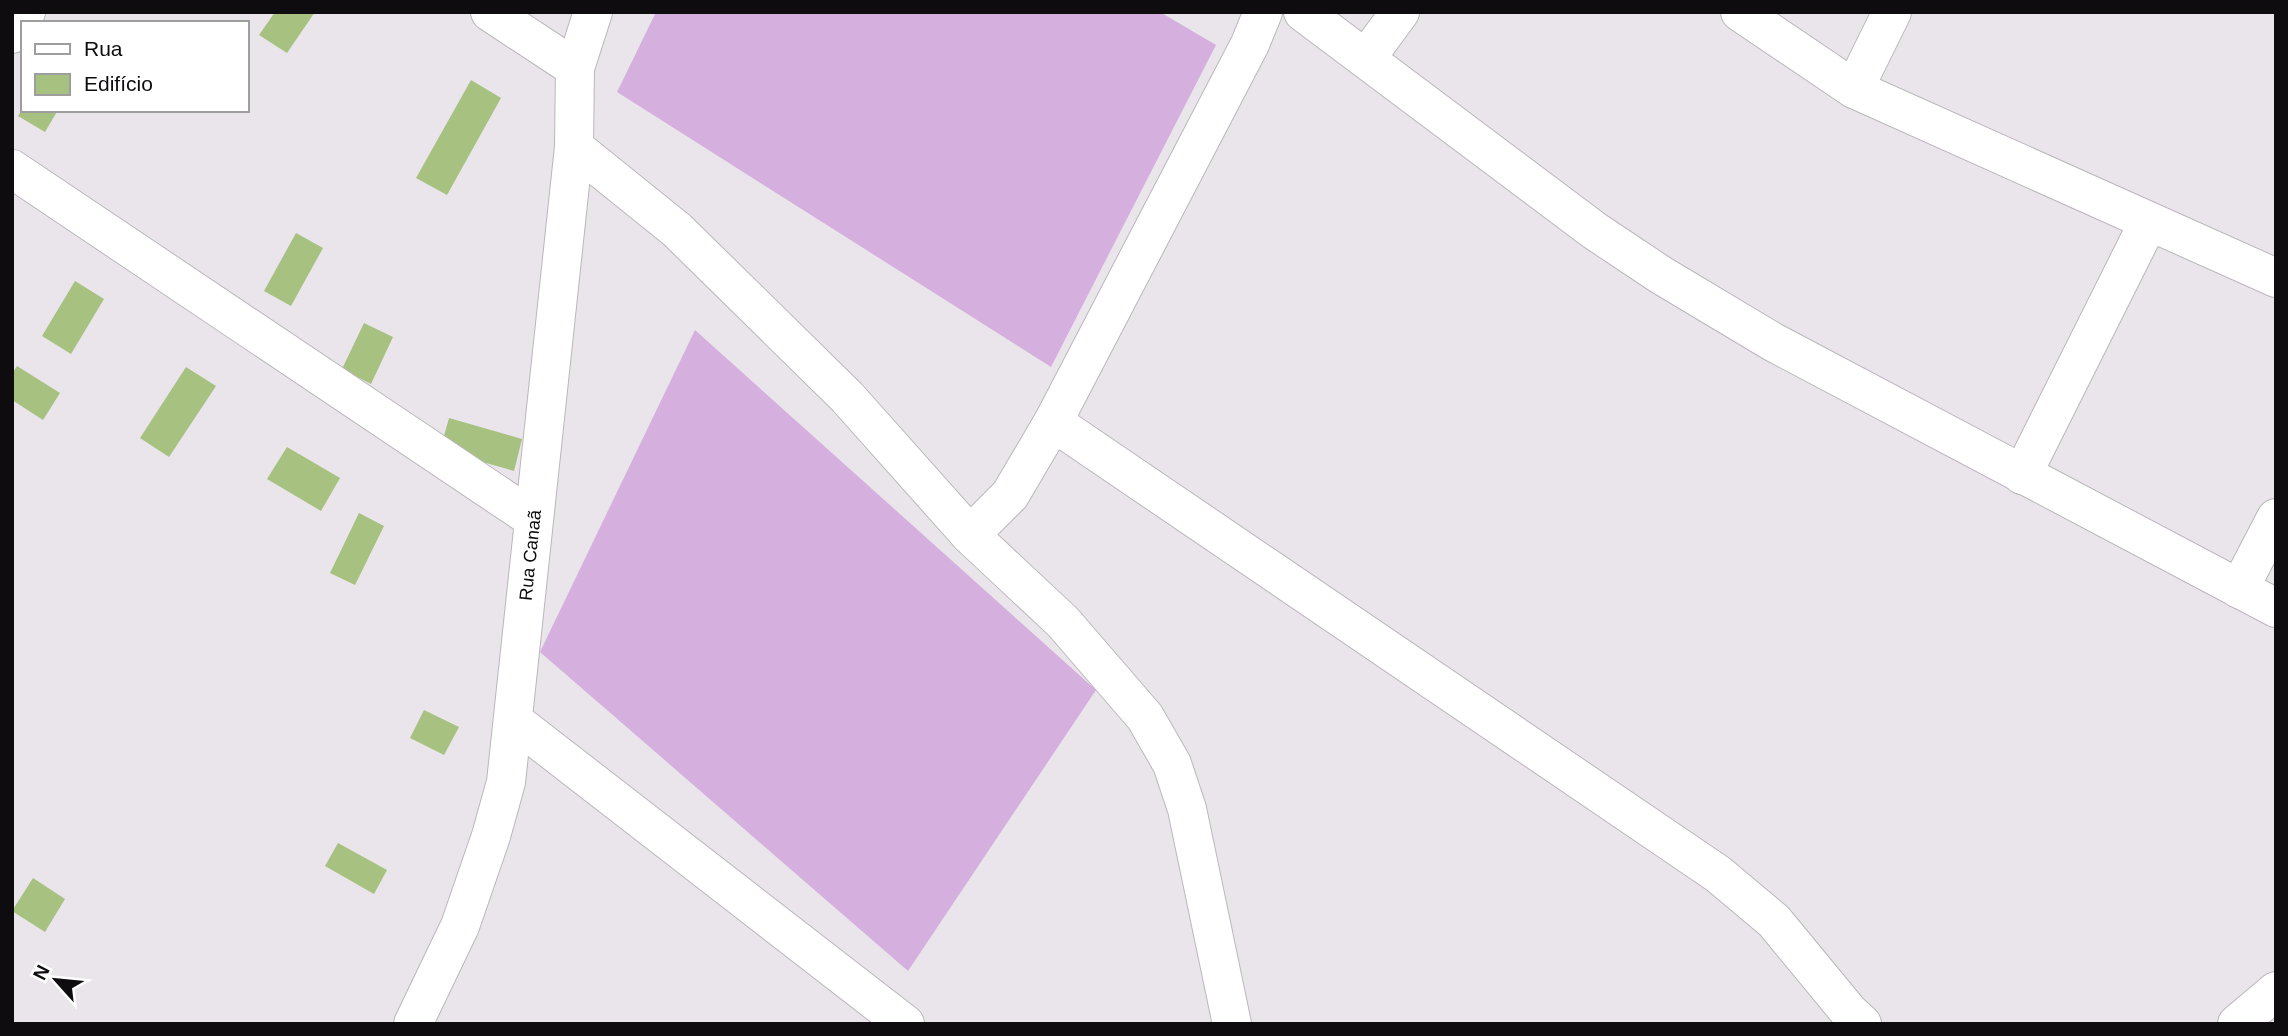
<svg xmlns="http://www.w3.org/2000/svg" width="2288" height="1036" font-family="Helvetica,sans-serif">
<rect width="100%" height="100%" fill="#eae5eb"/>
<g fill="#d5b0de">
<polygon points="656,12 1160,12 1216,45 1051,367 617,92"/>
<polygon points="695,330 1096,690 908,971 540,652"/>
</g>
<g fill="#a6c180">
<polygon points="275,12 315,12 287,53 259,35"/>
<polygon points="471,80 501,98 447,195 416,178"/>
<polygon points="22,110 58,110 45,132 18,116"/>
<polygon points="296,233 323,248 291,306 264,291"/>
<polygon points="75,281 104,299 71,354 42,336"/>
<polygon points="364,323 393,337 371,384 342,369"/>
<polygon points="17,366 60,393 43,420 12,400 12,374"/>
<polygon points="186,367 216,386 169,457 140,438"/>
<polygon points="449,418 522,439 514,471 440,450"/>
<polygon points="287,447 340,478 321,511 267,479"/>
<polygon points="359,513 384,526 355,585 330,573"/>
<polygon points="424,710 459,727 444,755 410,738"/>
<polygon points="338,843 387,870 374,894 325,866"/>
<polygon points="33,878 65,899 45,932 12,911"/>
</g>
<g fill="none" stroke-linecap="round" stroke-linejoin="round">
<g stroke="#bbb6bc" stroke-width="40">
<g id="minor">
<polyline points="490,12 575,68"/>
<polyline points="1303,12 1595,231 1661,275 1773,342 2276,608"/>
<polyline points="1740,12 1854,89 2276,278"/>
<polyline points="12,34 26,12"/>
<polyline points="1367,57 1400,12"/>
<polyline points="1854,89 1892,12"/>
<polyline points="574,147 677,230 847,397 970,535 1063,622 1145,717 1172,764 1187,809 1232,1024"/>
<polyline points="12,169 532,518"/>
<polyline points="1053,422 1718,874 1774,921 1849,1012 1862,1024"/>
<polyline points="2022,475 2148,223"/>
<polyline points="970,535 1010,495 1053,422 1250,44 1263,12"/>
<polyline points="2239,589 2276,518"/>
<polyline points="514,721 905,1024"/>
<path id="s1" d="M413,1024L460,926L491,836L506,782L574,147L575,68L593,12"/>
<polyline points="2237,1024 2276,991"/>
</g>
</g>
<use href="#minor" stroke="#fff" stroke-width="38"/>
</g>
<g text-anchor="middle" stroke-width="7" stroke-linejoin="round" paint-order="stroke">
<g font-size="18" fill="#0e0c0e" stroke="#fff">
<text dy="6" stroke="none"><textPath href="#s1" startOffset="488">Rua Canaã</textPath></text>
</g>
</g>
<rect width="2288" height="1036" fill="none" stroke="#0e0c0e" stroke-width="28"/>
<rect x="21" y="21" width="228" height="91" fill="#ffffff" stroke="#9f9e9f" stroke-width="2"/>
<rect x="35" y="44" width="35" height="10" fill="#ffffff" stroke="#9f9e9f" stroke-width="2"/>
<text x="84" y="56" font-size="21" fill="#0e0c0e">Rua</text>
<rect x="35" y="74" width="35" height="21" fill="#a6c180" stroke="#9f9e9f" stroke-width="2"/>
<text x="84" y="91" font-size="21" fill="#0e0c0e">Edifício</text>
<g transform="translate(56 980) rotate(297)" stroke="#ffffff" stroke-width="5" paint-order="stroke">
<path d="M0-5L12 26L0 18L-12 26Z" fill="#0e0c0e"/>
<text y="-10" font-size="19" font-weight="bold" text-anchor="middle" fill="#0e0c0e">N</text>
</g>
</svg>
